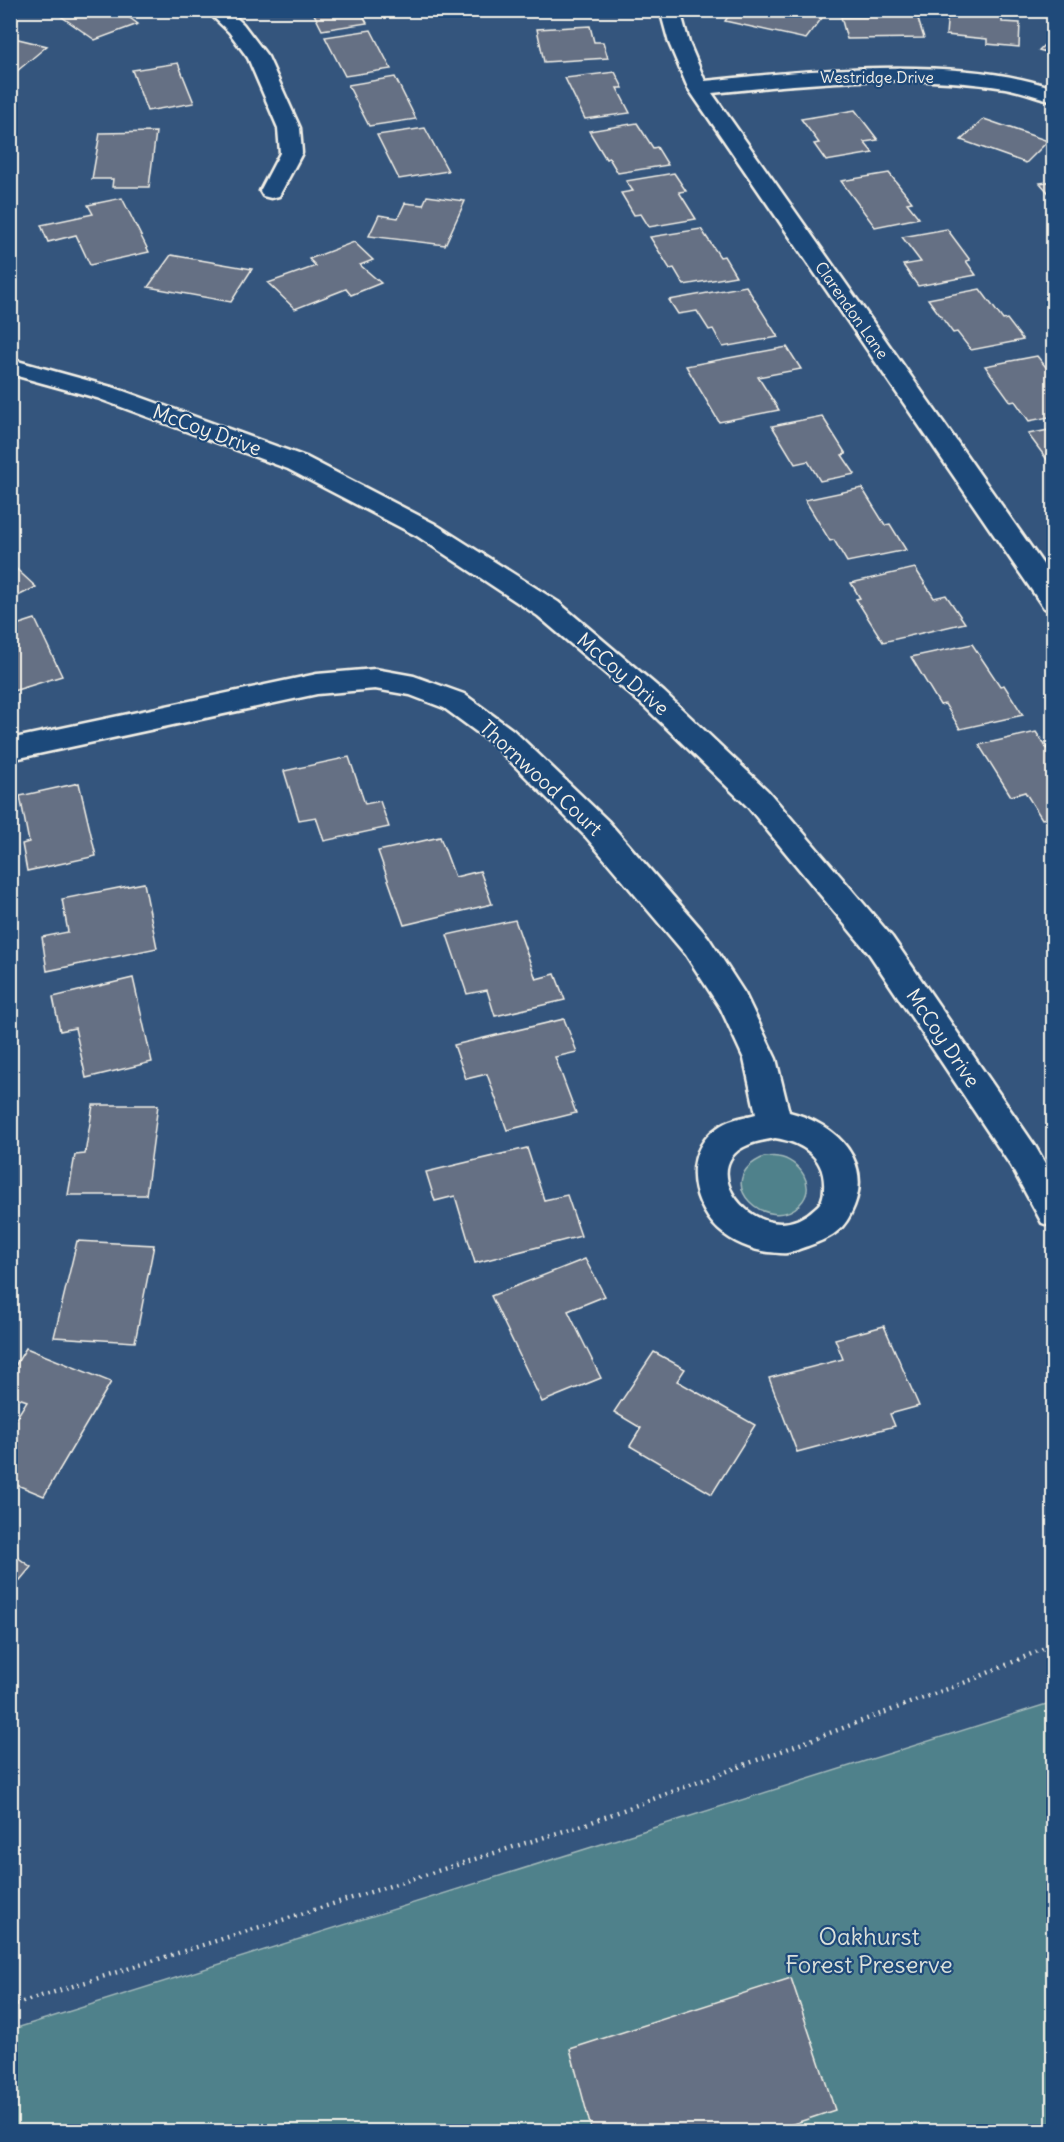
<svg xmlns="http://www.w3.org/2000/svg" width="1064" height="2142" font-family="Delius,sans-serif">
<rect width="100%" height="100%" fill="#34557d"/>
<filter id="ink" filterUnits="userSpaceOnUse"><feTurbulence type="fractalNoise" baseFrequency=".0167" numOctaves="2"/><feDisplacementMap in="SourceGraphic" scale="12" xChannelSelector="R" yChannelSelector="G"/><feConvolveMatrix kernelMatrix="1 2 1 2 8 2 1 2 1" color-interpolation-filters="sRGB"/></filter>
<g filter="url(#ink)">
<g fill="#50818b" stroke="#a2b9ba" stroke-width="1.5">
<path d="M764,1157C768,1157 774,1156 778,1157C799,1160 818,1186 800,1204C769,1236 708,1181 764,1157Z"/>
<polygon points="1053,1702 1053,2131 11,2131 10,2030"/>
</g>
<g fill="#657084" stroke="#f4f1e8" stroke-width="1.5">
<polygon points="52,10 119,10 138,24 95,40"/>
<polygon points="312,10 360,10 367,23 322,30"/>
<polygon points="733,10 789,10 822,18 806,39 725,21"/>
<polygon points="948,10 1002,14 1002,22 1020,23 1019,47 987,44 987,39 946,35"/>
<polygon points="917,16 924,38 847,39 841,17"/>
<polygon points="590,26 594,42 603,42 608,58 544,62 537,29"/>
<polygon points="371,30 391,69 345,76 325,37"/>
<polygon points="1054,35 1054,54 1039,50"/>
<polygon points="10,37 47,46 10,77"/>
<polygon points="178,63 194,103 147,111 132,70"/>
<polygon points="615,72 623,88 617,88 630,113 585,119 565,78"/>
<polygon points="395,77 416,119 369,126 348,85"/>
<polygon points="855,110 878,140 864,142 873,153 826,161 814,144 819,143 801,119"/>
<polygon points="984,119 1048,141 1026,163 961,140"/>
<polygon points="637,123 653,148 657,147 668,165 618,173 609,158 606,159 589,131"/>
<polygon points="425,128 448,171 399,179 377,135"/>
<polygon points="156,132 149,187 112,187 113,179 92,179 100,133"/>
<polygon points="674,173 686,191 679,192 696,219 649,227 641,214 634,215 621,193 633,191 626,181"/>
<polygon points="889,173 912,202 907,203 919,218 875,227 841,181"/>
<polygon points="1054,181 1054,199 1040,183"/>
<polygon points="427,196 465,201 445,245 369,236 379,215 398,218 405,203 423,205"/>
<polygon points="122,198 149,252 90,265 76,235 48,242 41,225 93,214 88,205"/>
<polygon points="701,229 720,257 724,256 736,276 684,285 674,268 670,269 650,237"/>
<polygon points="947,229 970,260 966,261 976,275 918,286 903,265 921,262 902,237"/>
<polygon points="354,242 373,260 360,265 381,283 351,295 346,289 295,309 268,283 316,266 309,259"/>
<polygon points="171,255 252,269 231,302 148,287"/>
<polygon points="746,286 778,337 723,347 713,329 709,330 697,311 678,314 669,300"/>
<polygon points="980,289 1003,320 1007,319 1023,340 971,350 957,332 953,333 928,299"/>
<polygon points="787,347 801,369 758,377 779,410 719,422 686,366"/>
<polygon points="1037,356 1054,377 1054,416 1029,421 1015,401 1011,402 985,366"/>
<polygon points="822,416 846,454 842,455 855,474 820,481 808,461 795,464 772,426"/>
<polygon points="1054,429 1054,469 1028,434"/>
<polygon points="862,488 885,525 890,524 906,550 847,562 834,540 830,541 805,500"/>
<polygon points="10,563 36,587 10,600"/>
<polygon points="915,568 934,598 946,595 965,623 883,642 856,599 860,598 851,583"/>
<polygon points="35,619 62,676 10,692 10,627"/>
<polygon points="972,644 1000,686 1004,685 1023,715 960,729 945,704 940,705 911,657"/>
<polygon points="1036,732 1054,759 1054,817 1042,819 1025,792 1011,796 979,745"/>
<polygon points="349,757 365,804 380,801 389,827 324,841 316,817 299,820 284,771"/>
<polygon points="79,783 96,856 27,871 22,844 29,842 20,796"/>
<polygon points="440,837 455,877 480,871 492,904 404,925 378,851"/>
<polygon points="144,883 157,948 47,971 42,937 68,932 62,899"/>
<polygon points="515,920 536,979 555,974 565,1000 495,1016 487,990 467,994 447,935"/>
<polygon points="133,978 152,1062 86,1078 75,1028 60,1031 53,997"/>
<polygon points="564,1019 577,1052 555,1057 576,1113 507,1130 487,1074 466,1079 454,1045"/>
<polygon points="93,1105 158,1105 146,1195 68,1195 75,1155 85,1154"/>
<polygon points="527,1148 544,1200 567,1195 581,1236 475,1263 455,1196 435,1201 426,1172"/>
<polygon points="77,1241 154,1245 135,1342 54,1337"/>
<polygon points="585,1259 605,1296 568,1311 601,1378 542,1402 491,1296"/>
<polygon points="884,1326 919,1406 890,1414 895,1426 797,1452 769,1378 843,1359 835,1339"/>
<polygon points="26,1348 111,1382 44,1496 10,1482 10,1428 27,1401 10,1395 10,1374"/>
<polygon points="654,1352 685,1369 677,1381 755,1425 712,1494 630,1446 641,1428 614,1412"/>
<polygon points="10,1552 31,1567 10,1592"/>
<polygon points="791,1978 835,2110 769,2132 592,2132 570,2049"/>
</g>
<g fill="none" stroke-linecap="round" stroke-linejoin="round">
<g stroke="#f4f1e8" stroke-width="5">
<g id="minor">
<polygon points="206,10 228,10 243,24 268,57 300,128 302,153 279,196 271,198 263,196 260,191 280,153 278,128 248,58 229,32"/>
<path d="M660,10H680L689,43L705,81C809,70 955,55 1054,88V101C1037,97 1022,91 1005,88C909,73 807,83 712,93L1054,580V610L1044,608L688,88L669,43Z"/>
<polygon points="10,359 115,388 306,457 435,524 558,602 664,692 768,791 892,937 1035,1146 1054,1179 1054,1227 1042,1223 1011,1166 870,955 748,807 644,706 538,616 417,536 288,469 97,398 10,374"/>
<path d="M375,669L414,676L464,694L513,730L608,821L708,937L745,994L776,1059L789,1112C837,1124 877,1163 850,1215C841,1233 827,1239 808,1246C801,1248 793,1252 787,1253C781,1254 774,1252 768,1252C752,1250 732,1242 719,1230C688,1200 681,1146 725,1123C735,1118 746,1117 756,1114L744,1059L721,1009L686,955L586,837L493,744L444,708L410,695L375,689L317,694L10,760V739L317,674ZM775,1138C802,1142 826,1157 824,1188C824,1196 822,1203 815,1208C763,1258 690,1168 748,1145C756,1141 766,1140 775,1138Z"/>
</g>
</g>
<polyline stroke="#f4f1e8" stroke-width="4.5" stroke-dasharray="1.5 5" stroke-linecap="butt" points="10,2006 586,1824 974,1679 1054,1644"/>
<use href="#minor" fill="#1f4a7a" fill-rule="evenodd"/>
</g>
</g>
<g text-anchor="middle" stroke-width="4.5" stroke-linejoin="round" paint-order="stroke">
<g font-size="16" fill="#f4f1e8" stroke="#1f4a7a">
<text x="877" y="83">Westridge Drive</text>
<text transform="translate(852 310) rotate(55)" y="6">Clarendon Lane</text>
</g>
<g font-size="20" fill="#f4f1e8" stroke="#1f4a7a">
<text transform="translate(207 430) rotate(20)" y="7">McCoy Drive</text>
<text transform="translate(623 674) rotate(41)" y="7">McCoy Drive</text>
<text transform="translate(541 778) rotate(43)" y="7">Thornwood Court</text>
<text transform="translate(943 1038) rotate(56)" y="7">McCoy Drive</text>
</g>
<g font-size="24" fill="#dbe0da" stroke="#1f4a7a">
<text x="869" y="1945">Oakhurst<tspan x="869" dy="28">Forest Preserve</tspan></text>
</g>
</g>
<rect width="1064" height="2142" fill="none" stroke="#1f4a7a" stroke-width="36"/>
<rect x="18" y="18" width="1028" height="2106" fill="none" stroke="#f4f1e8" stroke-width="2" filter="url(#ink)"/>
</svg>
